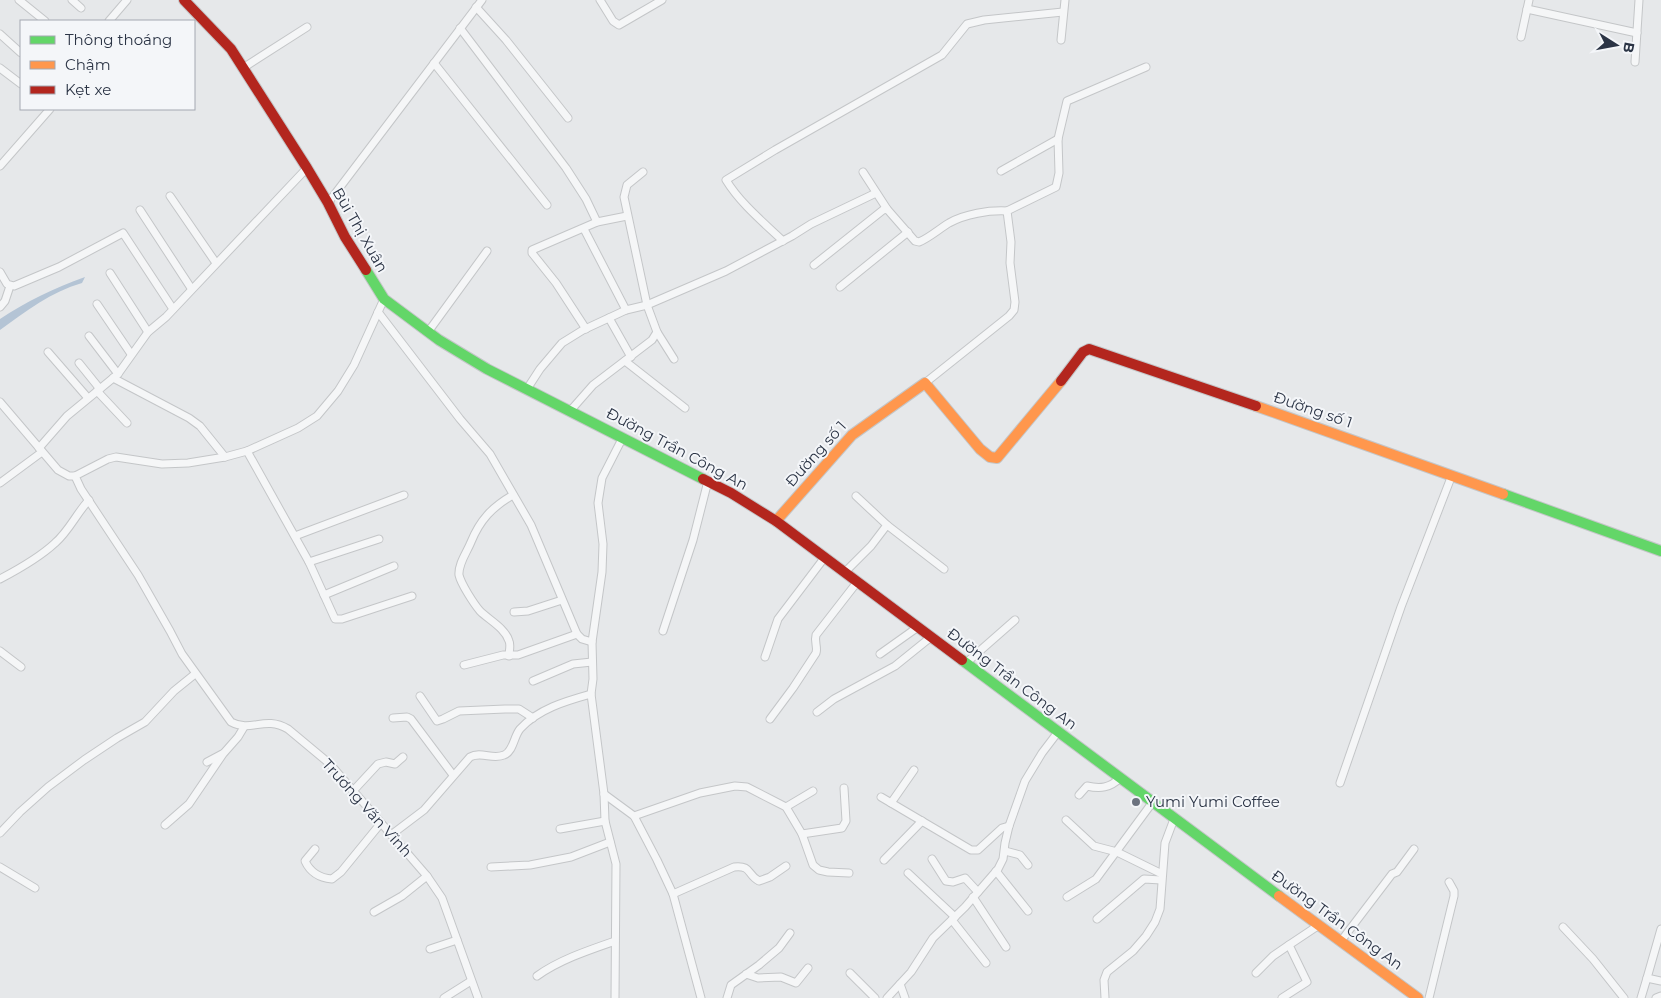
<svg xmlns="http://www.w3.org/2000/svg" width="1661" height="998" font-family="Montserrat,sans-serif">
<rect width="100%" height="100%" fill="#e6e8ea"/>
<path fill="#b4c4d5" d="M85,277L82,283C51,292 26,311 0,330V319C27,301 54,288 85,277Z"/>
<g fill="none" stroke-linecap="round" stroke-linejoin="round">
<g stroke="#c4c6c8" stroke-width="9">
<g id="street">
<polyline points="19,0 45,21"/>
<polyline points="72,0 81,8"/>
<polyline points="600,0 613,21 619,25 662,0"/>
<polyline points="476,7 506,40 568,118"/>
<polyline points="1527,9 1637,33"/>
<polyline points="109,21 127,0"/>
<polyline points="460,28 566,168 586,199 597,222"/>
<polyline points="0,34 21,53"/>
<polyline points="1521,37 1529,0"/>
<polyline points="1061,40 1065,0"/>
<polyline points="1635,62 1639,0"/>
<polyline points="434,63 547,205"/>
<polyline points="0,68 21,84"/>
<polyline points="243,68 307,27"/>
<polyline points="0,166 50,109"/>
<polyline points="1001,171 1058,139"/>
<polyline points="863,172 887,209"/>
<polyline points="170,196 216,263"/>
<polyline points="328,203 482,0"/>
<polyline points="140,210 191,288"/>
<polyline points="584,229 626,310"/>
<path d="M783,241C763,222 740,203 726,180L775,150L942,55L967,24L984,20L1063,12"/>
<path d="M814,265L883,210L887,209L915,241L919,242C929,238 939,229 949,223C965,214 989,210 1007,211"/>
<polyline points="0,272 7,284 14,286 59,267 123,233 173,309"/>
<polyline points="110,273 148,332"/>
<polyline points="840,287 908,232"/>
<polyline points="97,304 131,354"/>
<polyline points="0,307 5,301 10,286"/>
<polyline points="378,312 460,419 490,454 531,525 577,634 582,639 592,642"/>
<polyline points="609,318 631,357"/>
<polyline points="586,329 556,283 532,253 532,250 597,222 627,216"/>
<polyline points="428,332 487,251"/>
<polyline points="657,332 674,359"/>
<polyline points="89,336 118,374"/>
<polyline points="48,352 88,398"/>
<polyline points="625,361 685,408"/>
<polyline points="79,363 100,389"/>
<polyline points="113,378 189,418 200,426 225,457"/>
<polyline points="925,383 1009,316 1014,310 1015,302 1010,263 1011,242 1007,211 1056,187 1059,173 1058,139 1067,101 1146,67"/>
<polyline points="527,389 540,369 562,343 583,330 626,310 647,305 726,271 792,236 811,224 876,193"/>
<polyline points="97,391 127,423"/>
<polyline points="0,402 58,470 69,476 75,476 108,459 116,457 162,464 188,463 225,457 247,451 298,428 317,416 338,391 354,365 384,299"/>
<polyline points="571,410 593,385 652,340 657,332 647,305 624,197 627,185 643,172"/>
<polyline points="39,448 67,416 118,374 148,332 166,317 307,168"/>
<polyline points="247,451 309,562 335,619 342,619 412,596"/>
<path d="M75,476L81,489L138,575L170,631L182,654L231,722C252,733 264,715 288,729L330,764L427,876L442,898L478,998"/>
<polyline points="0,483 42,452"/>
<polyline points="856,496 887,525"/>
<polyline points="295,536 404,495"/>
<polyline points="309,562 379,539"/>
<polyline points="845,572 871,546 887,525 944,569"/>
<path d="M0,579C19,569 39,558 55,543C69,531 76,514 89,500"/>
<polyline points="324,595 394,566"/>
<polyline points="514,612 528,611 562,600"/>
<polyline points="663,631 693,540 708,481"/>
<polyline points="0,651 21,667"/>
<polyline points="880,654 918,627"/>
<path d="M509,656C509,651 511,645 509,641C505,628 489,620 480,611C474,604 461,584 459,575C458,564 467,552 471,542C480,520 492,507 513,495"/>
<polyline points="765,657 778,619 825,557"/>
<polyline points="966,663 1015,620"/>
<polyline points="464,665 503,655 518,655 577,634"/>
<polyline points="533,681 573,664 592,662"/>
<polyline points="420,696 437,721 443,719 459,711 505,709 519,709 533,718"/>
<polyline points="817,712 834,699 895,666 931,637"/>
<polyline points="393,718 407,717 411,719 453,775"/>
<path d="M770,719L793,688L816,653C818,647 814,642 816,635L858,581"/>
<polyline points="207,762 222,754"/>
<polyline points="1340,783 1401,607 1452,475"/>
<polyline points="353,791 378,764 386,762 395,764 403,757"/>
<polyline points="604,794 634,816 657,860 673,894 701,998"/>
<path d="M1079,795L1087,786C1100,789 1110,788 1120,778"/>
<polyline points="881,797 971,850 978,850 1002,828 1009,826"/>
<polyline points="891,803 914,770"/>
<polyline points="786,807 813,791"/>
<polyline points="634,816 700,793 735,786 747,787 786,807 802,834 813,865 819,870 828,872 849,873"/>
<polyline points="1066,820 1094,846 1117,852 1162,874"/>
<polyline points="165,825 189,804 223,754 238,737 244,727"/>
<polyline points="560,829 605,821"/>
<polyline points="0,833 20,812 48,787 84,760 117,738 145,722 174,691 195,674"/>
<polyline points="802,834 842,828 846,821 844,788"/>
<path d="M391,835L424,810L470,757C481,751 493,760 504,755C513,752 514,736 520,729C538,709 566,701 591,694"/>
<path d="M315,849L305,861C310,872 320,878 332,879L341,872L381,823"/>
<polyline points="1005,851 1020,855 1028,865"/>
<polyline points="932,859 946,881 953,882 965,878 978,892"/>
<polyline points="884,860 922,821"/>
<polyline points="0,867 35,888"/>
<polyline points="491,867 530,865 571,857 610,842"/>
<polyline points="996,871 1028,911"/>
<polyline points="908,873 955,917"/>
<path d="M673,894L734,867C752,865 747,875 759,881L770,877L786,866"/>
<polyline points="973,897 1006,947"/>
<polyline points="1067,897 1096,879 1152,803"/>
<polyline points="374,912 402,896 427,876"/>
<polyline points="1097,919 1144,879 1161,880"/>
<polyline points="952,920 986,963"/>
<polyline points="1563,927 1593,959 1624,998"/>
<polyline points="1661,929 1647,978 1661,981"/>
<polyline points="1341,941 1392,874 1397,872 1414,849"/>
<polyline points="430,949 457,940"/>
<polyline points="850,973 875,998"/>
<polyline points="1256,973 1273,956 1289,945"/>
<polyline points="746,974 758,978 781,977 796,983 808,968"/>
<path d="M537,976C559,960 589,950 615,941"/>
<polyline points="900,984 905,998"/>
<polyline points="444,998 471,981"/>
<polyline points="615,998 616,864 605,821 604,794 591,694 593,679 592,642 602,572 603,544 598,503 602,478 623,437"/>
<polyline points="727,998 731,985 759,965 779,948 790,933"/>
<polyline points="887,998 911,972 933,938 965,907 998,869 1003,859 1005,843 1009,826 1025,781 1042,753 1058,732"/>
<polyline points="1105,998 1104,980 1107,972 1133,951 1146,936 1155,922 1160,909 1165,843 1174,819"/>
<polyline points="1282,998 1307,982 1289,945 1319,925"/>
<polyline points="1429,998 1454,896 1454,891 1449,882"/>
<polyline points="1641,998 1647,978"/>
<polyline points="1656,998 1661,996"/>
</g>
</g>
<g stroke="#c4c6c8" stroke-width="12">
<g id="fast">
<polyline points="366,270 384,299 439,340 487,369 703,479"/>
<polyline points="1503,494 1661,551"/>
<polyline points="962,660 1279,896"/>
</g>
</g>
<g stroke="#c4c6c8" stroke-width="12">
<g id="slow">
<polyline points="1256,406 1503,494"/>
<polyline points="776,521 852,435 925,383 980,449 990,457 997,458 1061,381"/>
<polyline points="1279,896 1418,998"/>
</g>
</g>
<g stroke="#c4c6c8" stroke-width="12">
<g id="jam">
<polyline points="184,0 231,49 307,168 328,203 345,237 366,270"/>
<polyline points="1061,381 1083,352 1089,349 1256,406"/>
<polyline points="703,479 731,493 776,521 962,660"/>
</g>
</g>
<use href="#street" stroke="#f5f6f7" stroke-width="7"/>
<use href="#fast" stroke="#63d668" stroke-width="10"/>
<use href="#slow" stroke="#ff974d" stroke-width="10"/>
<use href="#jam" stroke="#b3261e" stroke-width="10"/>
</g>
<circle fill="#6c737f" stroke="#f4f6f9" stroke-width="2" cx="1136" cy="802" r="5"/>
<g text-anchor="middle" stroke-width="4" stroke-linejoin="round" paint-order="stroke">
<g font-size="15" fill="#2b3445" stroke="#f4f6f9">
<text transform="translate(360 230) rotate(60)" y="5">Bùi Thị Xuân</text>
<text transform="translate(1313 410) rotate(19)" y="5">Đường số 1</text>
<text transform="translate(677 449) rotate(28)" y="5">Đường Trần Công An</text>
<text transform="translate(816 454) rotate(-48)" y="5">Đường số 1</text>
<text transform="translate(1012 679) rotate(37)" y="5">Đường Trần Công An</text>
<text transform="translate(367 808) rotate(48)" y="5">Trương Văn Vĩnh</text>
<text transform="translate(1337 920) rotate(36)" y="5">Đường Trần Công An</text>
</g>
<g font-size="15" fill="#2b3445" stroke="#f4f6f9" text-anchor="start">
<text x="1146" y="807">Yumi Yumi Coffee</text>
</g>
</g>
<rect x="20" y="20" width="175" height="90" fill="#f4f6f9" stroke="#a4a8b1"/>
<rect x="30" y="36" width="25" height="8" fill="#63d668" stroke="#a4a8b1"/>
<text x="65" y="45" font-size="15" fill="#2b3445">Thông thoáng</text>
<rect x="30" y="61" width="25" height="8" fill="#ff974d" stroke="#a4a8b1"/>
<text x="65" y="70" font-size="15" fill="#2b3445">Chậm</text>
<rect x="30" y="86" width="25" height="8" fill="#b3261e" stroke="#a4a8b1"/>
<text x="65" y="95" font-size="15" fill="#2b3445">Kẹt xe</text>
<g transform="translate(1616 45) rotate(101)" stroke="#f4f6f9" stroke-width="4" paint-order="stroke">
<path d="M0-4L9 19L0 12L-9 19Z" fill="#2b3445"/>
<text y="-8" font-size="14" font-weight="bold" text-anchor="middle" fill="#2b3445">B</text>
</g>
</svg>
